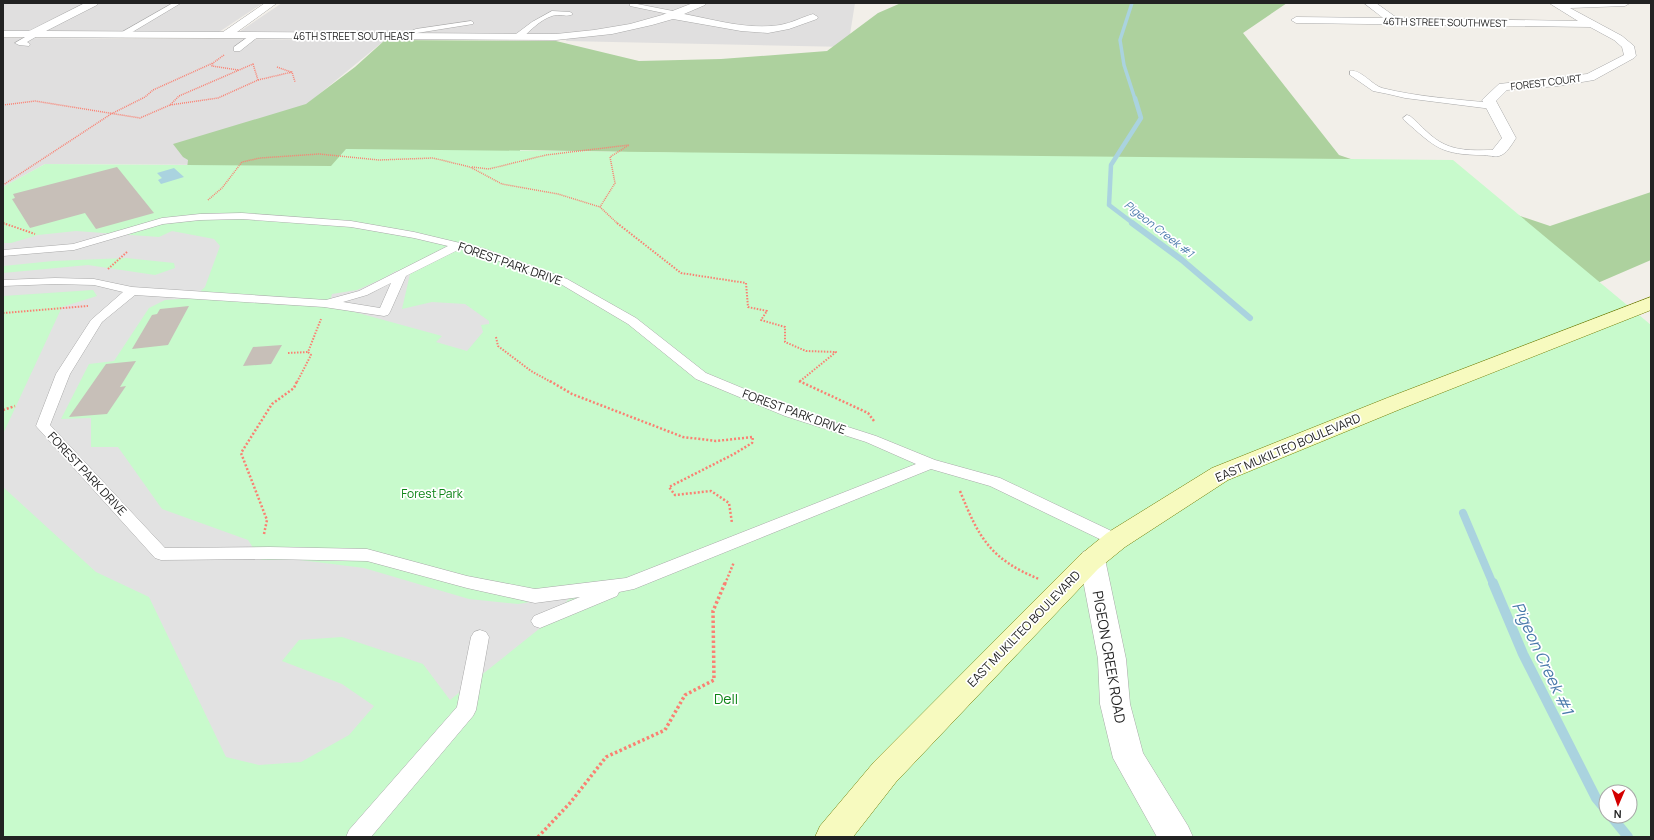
<svg xmlns="http://www.w3.org/2000/svg" width="1654" height="840" font-family="Manrope,sans-serif">
<rect width="100%" height="100%" fill="#f2efe9"/>
<g fill="#e0dfdf">
<polygon points="3,3 263,3 219,32 3,31"/>
<polygon points="282,3 855,3 848,47 566,41 569,34 236,34"/>
<polygon points="3,38 385,40 233,165 45,164 3,187"/>
</g>
<path fill="#add19e" fill-rule="evenodd" d="M901,3H1287L1243,33L1339,155L1550,226L1651,192V260L1431,355L185,186L188,160L183,157L173,144L306,104L355,67L385,40L556,41L639,61L721,59L827,51L878,13ZM520,150L1210,163L1211,164L520,151Z"/>
<path fill="#c8facc" fill-rule="evenodd" d="M346,149L1453,160L1651,325V837H3V187L45,164L331,166ZM1606,792H1630V816H1606Z"/>
<g fill="#e2e2e2">
<polygon points="76,231 159,237 172,231 214,239 220,246 205,287 193,298 165,300 149,308 114,361 89,364 61,419 91,418 91,447 118,447 162,509 248,540 261,560 300,560 364,568 469,599 518,604 573,595 539,629 450,700 423,664 342,637 299,640 282,661 342,684 374,706 349,735 301,762 259,765 226,757 149,597 96,572 3,487 3,434 62,307 97,296 93,290 3,296 3,273 88,265 155,275 175,268 174,263 126,258 53,261 3,266 3,243 11,243 38,235"/>
<polygon points="396,271 410,274 402,309 432,302 465,304 489,321 489,324 481,325 483,332 467,351 436,342 442,336 329,305 332,294 357,290 384,278"/>
</g>
<polygon fill="#aad3df" points="174,168 184,177 161,184 158,180 162,178 157,173"/>
<g fill="none" stroke-linecap="round" stroke-linejoin="round">
<polyline stroke="#aad3df" stroke-width="3.5" points="1132,3 1120,40 1124,65 1135,99"/>
<polyline stroke="#aad3df" stroke-width="4.5" points="1134,224 1109,205 1111,165 1141,118 1135,98"/>
<polyline stroke="#aad3df" stroke-width="6" points="1132,223 1182,260 1250,318"/>
<polyline stroke="#aad3df" stroke-width="8" points="1463,513 1493,584"/>
<g stroke="#aad3df" stroke-width="10">
<polyline points="1493,583 1523,654 1596,798 1606,810"/>
<polyline points="1611,816 1628,837"/>
</g>
</g>
<g fill="#c7bfb8">
<polygon points="117,167 154,213 96,229 85,213 30,228 12,199 15,198 13,194"/>
<polygon points="189,306 168,345 132,349 152,315 157,314 160,309"/>
<polygon points="282,345 271,364 243,366 253,347"/>
<polygon points="136,361 120,387 126,386 107,414 69,417 106,364"/>
</g>
<g fill="none" stroke-linecap="round" stroke-linejoin="round">
<g stroke="#a9a9a9" stroke-width="1">
<g id="lane">
<polygon points="173,3 181,3 124,37 121,37 117,35"/>
<polygon points="632,3 678,12 681,14 678,16 630,6 630,4"/>
<path d="M552,11L570,12L573,14C567,18 559,13 552,16C540,20 531,30 522,38H516V34L532,22Z"/>
<polygon points="471,21 473,22 473,24 417,33 403,38 399,36 416,29"/>
<polygon points="32,33 35,33 39,35 27,42 30,44 29,46 19,45 15,43"/>
<polygon points="252,34 255,34 259,36 240,51 234,51 234,47"/>
<path d="M1350,71C1361,69 1372,85 1382,88C1418,97 1455,99 1492,103L1496,106L1492,109L1405,98L1388,94L1373,91L1350,75Z"/>
<path d="M1407,115L1410,116C1421,125 1431,138 1444,144C1460,152 1480,150 1497,150L1502,153C1497,157 1490,156 1484,155C1440,155 1435,147 1404,120L1403,118Z"/>
<path d="M242,213L351,221L414,232L485,249L567,279L636,318L706,373L795,410L876,436L935,460L1000,478L1122,536L1124,540L1122,544L1116,546L1110,544L990,486L931,469L634,589L619,592L617,596L540,628L534,626L531,621L534,616L580,597L535,603L467,588L367,561L269,559L161,560L155,558L36,426L56,374L91,320L123,292L94,285L55,284L3,286V280L55,278L94,279L132,287L326,300L359,291L448,246L414,238L351,227L242,219L200,220L163,224L74,250L3,256V250L73,244L162,218L200,214ZM460,249L477,253L559,283L628,324L696,379L785,416L866,442L916,464L626,578L535,589L467,576L367,549L269,547L165,548L50,425L70,374L102,322L135,295L324,307L384,316L388,315L390,312L406,276ZM391,283L380,308L343,302L367,295Z"/>
<polygon points="480,630 486,632 489,637 476,710 473,716 371,837 346,837 349,830 457,707 471,637 474,632"/>
</g>
</g>
<g stroke="#a9a9a9" stroke-width="1">
<g id="street">
<path d="M85,3H98L97,5L46,31L223,32L265,3H277L237,32L556,34L594,30L630,24L662,15L693,3H706L705,5L684,14C716,20 748,30 780,25C792,23 802,17 813,14L818,17L817,19L789,29L768,33L741,31L673,19L652,25L612,34L556,40L3,37V31H29Z"/>
<path d="M1364,3H1376L1397,18L1578,21L1549,3H1630L1625,6L1570,8L1622,36L1634,46L1636,56L1634,58L1594,80L1558,86L1507,90L1496,101L1516,138C1510,147 1504,159 1492,156L1490,153L1502,138L1482,100L1499,84L1587,74L1624,55L1622,47L1614,40L1590,27L1296,23L1291,20L1296,17L1383,18Z"/>
<polygon points="1092,549 1101,552 1105,559 1126,659 1130,704 1143,753 1188,826 1193,837 1157,837 1113,758 1100,704 1098,659 1079,559 1083,552"/>
</g>
</g>
<g stroke="#707d05" stroke-width="1">
<polygon id="secondary" points="1651,297 1651,310 1403,408 1228,480 1125,547 1098,569 896,782 853,837 815,837 820,826 874,762 1080,555 1107,533 1212,468 1387,398"/>
</g>
<g stroke="#fa8072" stroke-width="1.5" stroke-dasharray="1 1" stroke-linecap="butt">
<polyline points="224,55 213,63 212,66 238,70"/>
<polygon points="253,64 258,80 218,98 170,105 179,96"/>
<polyline points="277,67 291,72"/>
<polyline points="258,80 292,72 295,82"/>
<polyline points="3,105 35,101 140,118 170,105"/>
<polyline points="472,167 489,169 546,155 629,145 610,157 615,183 600,207"/>
<polyline points="3,185 111,114 145,97 153,90 213,63"/>
<polyline points="208,200 222,188 242,162 260,158 319,154 379,160 433,158 470,167 502,184 558,194 600,207 618,224"/>
<polyline points="3,223 5,224"/>
</g>
<g stroke="#fa8072" stroke-width="2" stroke-dasharray="1.5 1.5" stroke-linecap="butt">
<polyline points="3,223 35,234"/>
<polyline points="617,223 681,273 746,283 748,307 767,311 761,320 785,327 785,342 806,351 836,352 799,382"/>
<polyline points="108,269 127,252"/>
<polyline points="3,313 88,306"/>
<polyline points="496,337 498,346 531,371 551,382"/>
<polyline points="288,353 308,352"/>
<polyline points="297,382 311,355 308,352 321,319"/>
</g>
<g stroke="#fa8072" stroke-width="2.5" stroke-dasharray="2 2" stroke-linecap="butt">
<polyline points="550,381 572,394 683,437 716,441 753,437 752,443 734,454 669,487 675,495 711,491 729,503 732,523"/>
<polyline points="799,381 868,413 874,421"/>
<polyline points="3,410 15,406"/>
<path d="M960,491C979,538 990,559 1039,579"/>
<polyline points="264,534 267,520 241,453 272,404 294,388 297,381"/>
<polyline points="725,584 734,562"/>
</g>
<polyline stroke="#fa8072" stroke-width="3.5" stroke-dasharray="2.5 2.5" stroke-linecap="butt" points="538,837 570,803 606,757 665,730 685,695 714,680 713,611 725,583"/>
<use href="#lane" fill="#fff" fill-rule="evenodd"/>
<use href="#street" fill="#fff" fill-rule="evenodd"/>
<use href="#secondary" fill="#f7fabf" fill-rule="evenodd"/>
</g>
<g text-anchor="middle" stroke-width="3.5" stroke-linejoin="round" paint-order="stroke">
<g font-size="10" fill="#222" stroke="#fff">
<text transform="translate(1445 22) rotate(1)" y="4">46TH STREET SOUTHWEST</text>
<text x="354" y="40">46TH STREET SOUTHEAST</text>
<text transform="translate(1546 82) rotate(-7)" y="4">FOREST COURT</text>
</g>
<g font-size="11" font-style="italic" fill="#4a7aab" stroke="#fff">
<text transform="translate(1159 229) rotate(38)" y="4">Pigeon Creek #1</text>
</g>
<g font-size="12" fill="#222" stroke="#fff">
<text transform="translate(510 264) rotate(19)" y="4">FOREST PARK DRIVE</text>
<text transform="translate(794 412) rotate(20)" y="4">FOREST PARK DRIVE</text>
<text transform="translate(1288 448) rotate(-23)" y="4">EAST MUKILTEO BOULEVARD</text>
<text transform="translate(87 474) rotate(47)" y="4">FOREST PARK DRIVE</text>
<text transform="translate(1024 629) rotate(-46)" y="4">EAST MUKILTEO BOULEVARD</text>
</g>
<g font-size="12" fill="#0c8416" stroke="#fff">
<text x="432" y="498">Forest Park</text>
</g>
<g font-size="14" fill="#222" stroke="#fff">
<text transform="translate(1109 657) rotate(80)" y="5">PIGEON CREEK ROAD</text>
</g>
<g font-size="14" fill="#0c8416" stroke="#fff">
<text x="726" y="704">Dell</text>
</g>
<g font-size="16" font-style="italic" fill="#4a7aab" stroke="#fff">
<text transform="translate(1543 658) rotate(65)" y="6">Pigeon Creek #1</text>
</g>
</g>
<rect width="1654" height="840" fill="none" stroke="#222222" stroke-width="8"/>
<g transform="translate(1618 804) rotate(182)"><circle r="19" fill="#ffffff" stroke="#a7a7a7"/>
<path d="M0-3L7 15L0 10L-7 15Z" fill="#d40000"/>
<text y="-6" font-size="11" font-weight="bold" text-anchor="middle" fill="#222222">N</text>
</g>
</svg>
